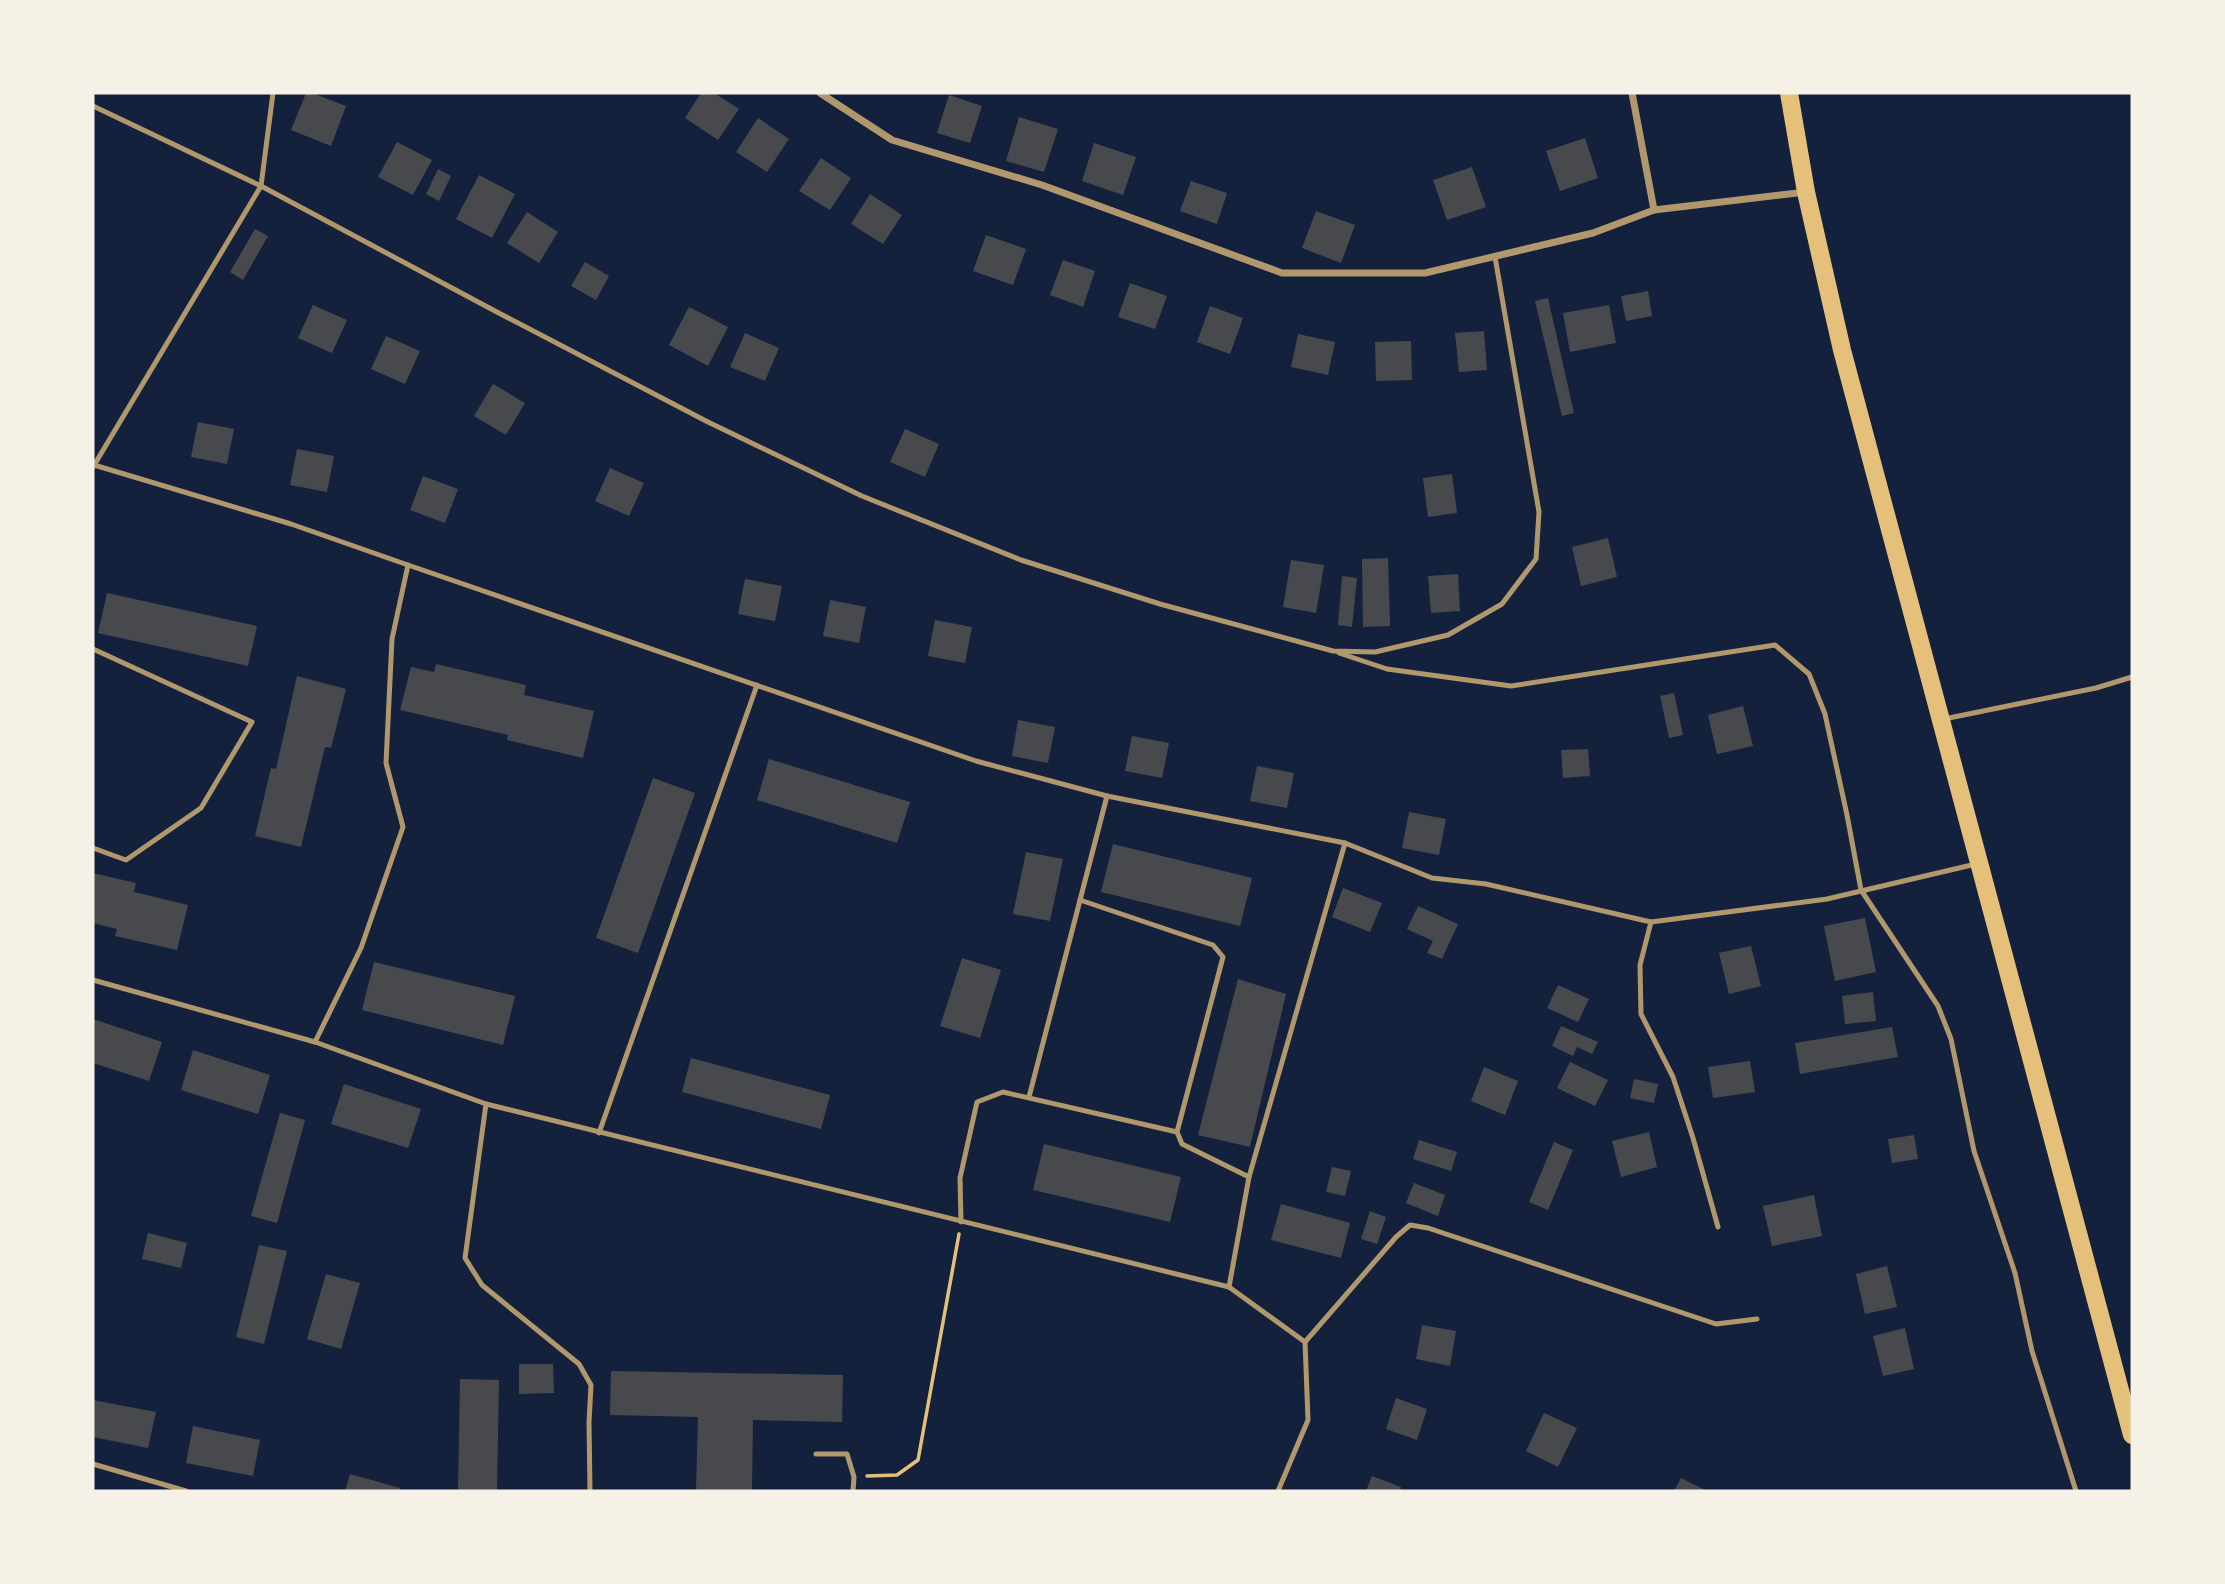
<svg xmlns="http://www.w3.org/2000/svg" width="2225" height="1584" font-family="Commissioner,sans-serif">
<rect width="100%" height="100%" fill="#14213d"/>
<g fill="#48494c">
<polygon points="306,93 312,93 346,106 331,146 291,130"/>
<polygon points="701,93 714,93 739,109 718,140 685,118"/>
<polygon points="949,95 982,106 970,143 937,133"/>
<polygon points="1019,117 1058,129 1044,172 1006,161"/>
<polygon points="758,118 789,139 767,172 736,152"/>
<polygon points="1585,138 1598,178 1560,191 1546,151"/>
<polygon points="397,142 432,160 413,195 378,177"/>
<polygon points="1094,143 1136,157 1123,195 1082,181"/>
<polygon points="821,158 851,178 830,210 799,191"/>
<polygon points="1472,167 1486,207 1447,220 1433,180"/>
<polygon points="438,169 451,176 439,201 426,194"/>
<polygon points="479,175 515,194 492,238 456,219"/>
<polygon points="1191,181 1227,193 1217,224 1180,211"/>
<polygon points="870,194 902,215 883,244 851,224"/>
<polygon points="1316,211 1355,225 1341,263 1302,248"/>
<polygon points="527,212 558,232 539,263 507,243"/>
<polygon points="255,229 268,236 243,280 230,272"/>
<polygon points="986,235 1026,249 1013,285 973,271"/>
<polygon points="1063,260 1095,271 1083,307 1050,295"/>
<polygon points="585,262 609,276 596,300 571,286"/>
<polygon points="1130,283 1167,296 1155,329 1118,317"/>
<polygon points="1648,291 1652,316 1626,321 1621,296"/>
<polygon points="1548,298 1574,413 1562,416 1535,301"/>
<polygon points="313,305 347,320 332,353 298,338"/>
<polygon points="1609,305 1616,343 1570,352 1563,313"/>
<polygon points="1210,306 1243,318 1230,354 1197,342"/>
<polygon points="689,307 728,327 708,366 669,345"/>
<polygon points="1484,331 1487,370 1459,372 1455,333"/>
<polygon points="745,333 779,348 765,381 730,367"/>
<polygon points="1298,334 1335,342 1328,375 1291,367"/>
<polygon points="386,336 420,351 405,384 371,369"/>
<polygon points="1411,341 1412,380 1376,381 1375,342"/>
<polygon points="493,384 525,403 506,435 474,416"/>
<polygon points="198,422 234,429 227,464 191,457"/>
<polygon points="905,429 939,444 925,477 890,462"/>
<polygon points="297,449 334,456 327,492 290,485"/>
<polygon points="610,468 644,483 629,516 595,501"/>
<polygon points="1452,474 1457,513 1428,517 1423,478"/>
<polygon points="423,476 458,489 445,523 410,510"/>
<polygon points="1608,538 1617,577 1581,586 1572,547"/>
<polygon points="1388,558 1390,626 1363,627 1362,559"/>
<polygon points="1291,560 1324,565 1316,613 1283,607"/>
<polygon points="1458,574 1460,611 1431,613 1428,576"/>
<polygon points="1342,576 1357,578 1352,627 1338,625"/>
<polygon points="745,579 782,586 775,621 738,614"/>
<polygon points="107,593 257,626 248,666 98,633"/>
<polygon points="830,600 866,607 859,643 823,636"/>
<polygon points="935,620 972,627 965,663 928,656"/>
<polygon points="436,664 526,685 524,695 594,711 583,758 507,740 508,735 400,710 411,667 434,672"/>
<polygon points="297,676 346,689 331,748 325,747 301,847 255,836 271,768 276,769"/>
<polygon points="1674,693 1683,735 1669,738 1660,696"/>
<polygon points="1743,706 1753,746 1717,754 1708,715"/>
<polygon points="1018,720 1055,727 1048,763 1012,756"/>
<polygon points="1132,736 1169,743 1162,778 1125,771"/>
<polygon points="1588,749 1590,776 1563,778 1561,750"/>
<polygon points="769,759 910,802 897,843 757,800"/>
<polygon points="1257,766 1294,773 1287,808 1250,801"/>
<polygon points="653,778 695,793 638,953 596,938"/>
<polygon points="1409,812 1446,819 1439,855 1402,848"/>
<polygon points="1113,844 1252,878 1240,926 1101,892"/>
<polygon points="1026,852 1063,859 1050,921 1013,914"/>
<polygon points="93,873 136,883 134,892 188,905 177,950 115,936 117,929 93,923"/>
<polygon points="1343,888 1382,903 1370,932 1332,917"/>
<polygon points="1418,906 1458,924 1442,959 1427,953 1433,941 1407,929"/>
<polygon points="1865,918 1876,972 1835,981 1824,926"/>
<polygon points="1751,946 1761,986 1729,994 1719,953"/>
<polygon points="962,958 1001,970 980,1038 940,1026"/>
<polygon points="374,962 515,996 503,1045 362,1010"/>
<polygon points="1238,979 1286,994 1250,1147 1198,1135"/>
<polygon points="1558,985 1589,999 1578,1022 1547,1008"/>
<polygon points="1873,992 1876,1021 1845,1024 1842,996"/>
<polygon points="93,1019 162,1042 149,1081 93,1063"/>
<polygon points="1561,1026 1598,1042 1592,1054 1577,1047 1573,1056 1552,1046"/>
<polygon points="1892,1027 1898,1057 1800,1074 1795,1043"/>
<polygon points="193,1050 270,1075 258,1114 181,1090"/>
<polygon points="691,1058 830,1095 821,1129 682,1092"/>
<polygon points="1750,1061 1755,1092 1713,1098 1708,1067"/>
<polygon points="1570,1062 1608,1080 1595,1106 1557,1088"/>
<polygon points="1484,1067 1518,1081 1505,1115 1471,1101"/>
<polygon points="1634,1079 1658,1084 1654,1103 1630,1098"/>
<polygon points="344,1084 421,1109 408,1148 331,1124"/>
<polygon points="280,1113 305,1120 277,1223 251,1216"/>
<polygon points="1649,1132 1657,1167 1621,1177 1612,1141"/>
<polygon points="1914,1135 1918,1159 1892,1163 1888,1139"/>
<polygon points="1419,1140 1457,1152 1451,1171 1413,1159"/>
<polygon points="1554,1142 1573,1150 1548,1210 1529,1202"/>
<polygon points="1044,1144 1181,1177 1170,1222 1033,1190"/>
<polygon points="1332,1167 1351,1171 1345,1196 1326,1192"/>
<polygon points="1414,1183 1445,1195 1438,1216 1406,1203"/>
<polygon points="1814,1195 1822,1236 1772,1246 1763,1206"/>
<polygon points="1281,1204 1350,1223 1341,1258 1271,1240"/>
<polygon points="1370,1211 1386,1217 1377,1244 1361,1239"/>
<polygon points="148,1233 187,1243 181,1268 142,1259"/>
<polygon points="259,1245 287,1251 264,1344 236,1337"/>
<polygon points="1887,1266 1897,1307 1865,1314 1856,1274"/>
<polygon points="326,1274 360,1283 341,1349 307,1339"/>
<polygon points="1422,1325 1456,1331 1450,1366 1416,1359"/>
<polygon points="1905,1328 1914,1369 1883,1376 1873,1336"/>
<polygon points="519,1364 553,1364 554,1393 519,1394"/>
<polygon points="611,1371 843,1375 842,1422 753,1420 752,1491 696,1491 698,1417 610,1415"/>
<polygon points="460,1379 499,1380 497,1491 458,1491"/>
<polygon points="1396,1398 1427,1409 1417,1440 1386,1429"/>
<polygon points="93,1400 156,1412 148,1448 93,1437"/>
<polygon points="1544,1413 1577,1428 1558,1467 1526,1451"/>
<polygon points="193,1426 260,1440 253,1476 186,1463"/>
<polygon points="350,1474 400,1488 400,1491 345,1491"/>
<polygon points="1372,1476 1401,1487 1400,1491 1366,1491"/>
<polygon points="1681,1478 1707,1491 1674,1491"/>
</g>
<g fill="none" stroke-linecap="round" stroke-linejoin="round">
<polyline stroke="#e5c07b" stroke-width="3.5" points="867,1476 897,1475 918,1460 959,1234"/>
<g stroke="#b1986c" stroke-width="5">
<polyline points="93,106 261,186 495,311 708,422 862,496 1021,560 1160,604 1333,651 1375,652 1448,635 1502,604 1536,559 1539,512 1495,257"/>
<polyline points="94,465 291,524 408,565"/>
<polyline points="93,467 261,186 273,93"/>
<polyline points="93,649 252,722 201,808 126,860 93,848"/>
<polyline points="1339,653 1387,669 1511,686 1775,645 1809,674 1825,714 1847,815 1861,890 1938,1006 1951,1039 1974,1151 2015,1273 2032,1351 2076,1491"/>
<polyline points="1944,719 2096,688 2132,677"/>
<polyline points="1107,796 1345,843 1249,1177 1229,1287"/>
<polyline points="1345,843 1432,878 1486,884 1651,922 1827,899 1976,864"/>
<polyline points="1080,900 1213,945 1223,957 1177,1132 1182,1144 1249,1177"/>
<polyline points="1651,922 1640,965 1641,1014 1673,1077 1693,1138 1718,1227"/>
<polyline points="93,980 315,1042 486,1104 1229,1287 1305,1342 1308,1420 1278,1491"/>
<polyline points="315,1042 361,948 403,827 386,763 392,639 408,565 976,761 1107,796 1029,1097"/>
<polyline points="486,1104 465,1258 482,1285 579,1364 591,1385 589,1422 590,1491"/>
<polyline points="599,1133 757,685"/>
<polyline points="961,1222 960,1178 977,1102 1003,1092 1177,1132"/>
<polyline points="1305,1342 1396,1237 1410,1225 1428,1228 1716,1324 1757,1319"/>
<polyline points="816,1454 847,1454 854,1477 853,1491"/>
<polyline points="93,1464 186,1491"/>
</g>
<g stroke="#b1986c" stroke-width="7">
<polyline points="820,93 892,140 1042,185 1282,273 1425,273 1593,233 1654,210 1806,192"/>
<polyline points="1632,93 1654,210"/>
</g>
<polyline stroke="#e5c07b" stroke-width="18" points="1789,93 1806,192 1842,350 2132,1435"/>
</g>
<rect width="2225" height="1584" fill="none" stroke="#f6f1e7" stroke-width="189"/>
</svg>
